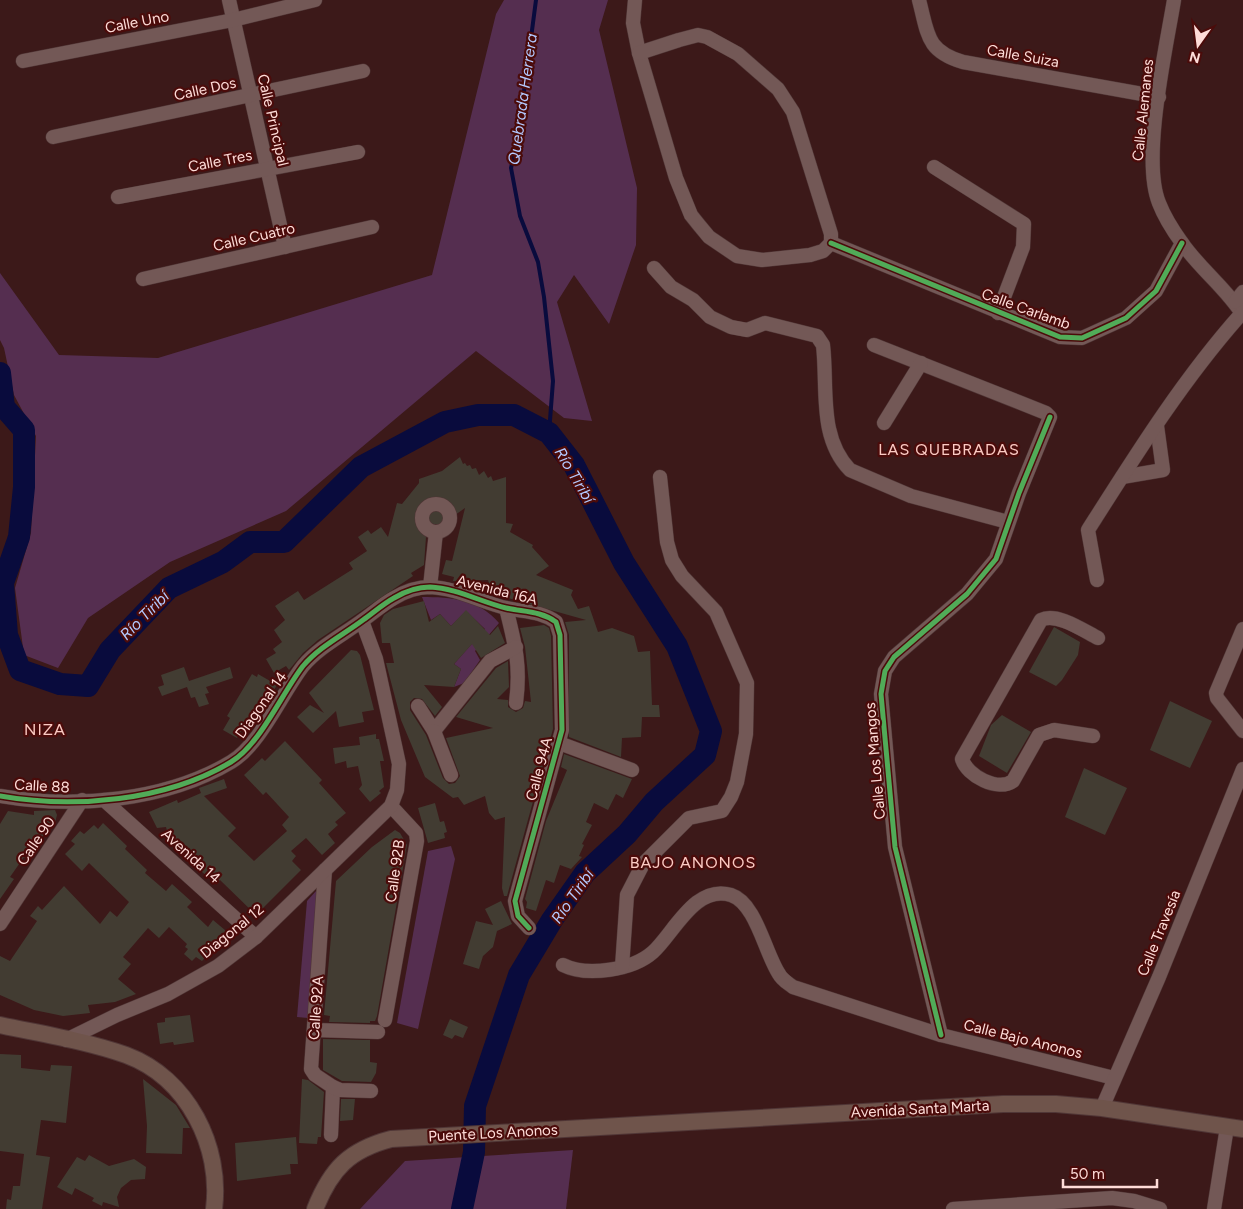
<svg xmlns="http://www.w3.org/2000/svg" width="1243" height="1209" font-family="Figtree,sans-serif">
<rect width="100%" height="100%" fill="#3c1919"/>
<g fill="#552e50">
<polygon points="504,0 608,0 599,30 637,188 636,245 609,324 574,275 557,302 592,421 564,418 476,351 286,511 170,562 88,618 58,668 24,655 15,588 31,533 36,436 14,395 4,348 0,340 0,273 59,355 158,358 432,275 496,14"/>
<path d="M422,597C451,597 479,599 499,623L475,651L480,660L464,683L454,687L461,669L454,664L485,629L466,611L451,626L440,614L431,620Z"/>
<polygon points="451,846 455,859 418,1029 397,1023 428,851"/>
<polygon points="317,890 308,1018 297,1017 307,901"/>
<polygon points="573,1150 566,1209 360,1209 405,1161"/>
</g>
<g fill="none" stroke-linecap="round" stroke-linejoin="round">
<polyline stroke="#090b3d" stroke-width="4" points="536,0 518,137 511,168 520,216 538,262 544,297 553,381 549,433"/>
<polyline stroke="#090b3d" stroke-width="22" points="0,373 4,407 24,430 24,487 19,537 3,583 7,635 20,670 60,684 88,686 110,650 169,588 223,562 250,542 284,542 361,467 445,422 478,415 514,415 549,433 574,465 624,563 677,646 711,731 705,755 654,802 627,834 585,873 552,920 519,975 475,1106 474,1152 462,1209"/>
</g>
<g fill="#423c32">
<polygon points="460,457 463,464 465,463 467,466 470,465 472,469 476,468 479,475 484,471 488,478 491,476 493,481 506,477 506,523 513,524 510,532 533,545 532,547 549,566 536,575 573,590 571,595 578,609 589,606 598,632 612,628 634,636 638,652 650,651 652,705 659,705 660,717 642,717 641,737 622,738 621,757 569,737 569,635 565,622 586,620 472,588 489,583 488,580 453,581 454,577 442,574 446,560 452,561 465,508 441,525 427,523 424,565 411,573 413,576 318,640 303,653 289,670 286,666 274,673 266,659 276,653 273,649 282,642 274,630 285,620 275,606 298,591 304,600 353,569 349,563 367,551 358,537 368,530 371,534 381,527 388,537 397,503 402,504 419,483 419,479 442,471"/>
<polygon points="424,601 429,622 440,614 451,626 466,610 490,635 498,626 505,643 481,658 472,644 454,664 461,669 454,687 424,685 442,707 435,716 422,699 414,698 410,702 410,710 426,735 443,778 449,784 455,783 460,776 446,738 493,728 456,717 496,668 508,661 509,687 497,699 508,700 508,707 516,712 523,708 525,701 531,702 525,647 520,628 544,625 549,628 551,636 553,729 507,896 504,896 502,888 505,817 495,820 489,813 485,796 464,805 458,797 453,798 425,777 401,720 386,663 394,663 390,643 382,643 380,623 384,615 393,609"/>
<polygon points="1054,627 1080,642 1078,655 1062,680 1056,686 1029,672"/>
<polygon points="351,650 357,651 360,655 374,710 362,712 364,722 339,727 336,711 313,733 297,717 310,705 324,713 309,693"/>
<polygon points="184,667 189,681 230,667 233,678 206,687 209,693 205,694 209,704 199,707 195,697 191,698 187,687 162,696 158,687 164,685 161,675"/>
<polygon points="252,674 257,677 258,674 277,685 272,693 269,691 249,729 244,726 237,738 223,730 230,718 227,716"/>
<polygon points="1170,701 1212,721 1190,768 1150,750"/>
<polygon points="1002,715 1031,732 1007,773 979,756 991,725"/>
<polygon points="376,734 376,739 379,739 384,761 380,761 384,787 379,791 381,793 370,802 359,789 362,785 358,766 347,768 346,761 335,764 333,748 360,745 359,737"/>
<polygon points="285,741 322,780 319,783 346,813 335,822 338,825 328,834 335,843 322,855 306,838 291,851 296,856 292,861 301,870 256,915 220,880 217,884 202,872 168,835 166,827 157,828 149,812 177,800 178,803 201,793 199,788 224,779 227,788 204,796 236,828 228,836 254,861 287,831 282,825 289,817 266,792 263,795 244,775 262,758 265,761"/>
<polygon points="564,754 632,779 623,798 616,794 608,810 594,803 586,822 592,825 582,844 584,845 579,856 582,857 571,869 560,865 554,883 546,880 536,911 526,908 527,902 525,899 546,821 567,770 561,767"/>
<polygon points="1084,768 1127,788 1105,835 1065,817"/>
<polygon points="435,803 440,822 444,821 447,832 444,833 445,838 428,843 418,808"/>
<polygon points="55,810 57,815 55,823 52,821 33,853 31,852 26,858 24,857 10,877 14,879 0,899 0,824 8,811 34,815 34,811"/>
<polygon points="103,823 127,846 125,849 147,870 145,873 166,891 172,884 192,902 187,907 208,927 213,920 232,936 219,950 216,946 202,961 196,957 192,961 184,954 188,949 185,947 187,944 169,927 159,938 148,928 123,957 131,964 118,979 136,994 115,1002 88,1005 90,1013 63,1016 34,1010 0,995 0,956 10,961 37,921 30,916 38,906 42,910 64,886 100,924 110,911 117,917 129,902 89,863 82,871 65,854 75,844 71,841 80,831 84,834 94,825 98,829"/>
<polygon points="395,830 400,833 407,845 377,1016 375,1021 370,1021 370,1023 329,1022 330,1016 324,1015 336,881 372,847"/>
<polygon points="501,901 512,924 497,931 493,947 483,956 479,969 463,964 476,921 493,925 485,909"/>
<polygon points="190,1015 194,1042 174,1045 173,1042 160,1044 157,1023 165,1022 165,1018"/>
<polygon points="450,1019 468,1027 463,1038 455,1035 452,1039 443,1035"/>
<polygon points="323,1039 370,1040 370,1062 377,1063 376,1073 371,1082 342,1081 323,1070"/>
<polygon points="0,1054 21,1055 21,1068 50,1071 51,1065 72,1066 66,1123 41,1120 36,1155 50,1157 42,1209 6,1209 7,1199 11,1200 13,1186 20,1186 24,1154 0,1151"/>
<polygon points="143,1079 176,1105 190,1128 183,1128 182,1154 146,1153 147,1126"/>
<polygon points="302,1079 308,1080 324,1092 321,1137 318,1137 317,1144 299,1143"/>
<polygon points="341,1099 355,1099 353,1120 340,1121"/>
<polygon points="296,1137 298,1164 290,1164 291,1174 237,1181 235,1143"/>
<polygon points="89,1155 109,1166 134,1159 146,1167 145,1179 131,1180 121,1188 117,1197 119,1207 103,1202 102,1206 92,1201 94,1198 75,1188 72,1195 57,1187 77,1157 85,1161"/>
</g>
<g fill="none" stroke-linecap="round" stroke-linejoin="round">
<g stroke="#503636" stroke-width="15">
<g id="minor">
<polyline points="229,0 285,247"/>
<polyline points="635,0 633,23 639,53 676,178 691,215 699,225 709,237 737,256 762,260 810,255 823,251 831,243"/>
<path d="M919,0C928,34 926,51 963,62L1159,97"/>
<path d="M1174,0C1166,49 1141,159 1159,203C1164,216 1174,232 1182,243C1200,269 1226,288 1243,315"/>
<polyline points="639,53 679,40 698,35 707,37 738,54 778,89 793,112 831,234 831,243"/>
<polyline points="23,61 233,20 315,0"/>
<polyline points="53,137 363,71"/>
<polyline points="934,167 1024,224 1023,247 998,313"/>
<polyline points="118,197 358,152"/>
<polyline points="831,243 1060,337 1082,338 1126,318 1156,291 1182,243"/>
<path d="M654,268L671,287L693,300L710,317L731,327L747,330L765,323L817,336L823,345C828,388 818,437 850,470L911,496L1008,522"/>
<polyline points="143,279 372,227"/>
<polyline points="1235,302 1243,292"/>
<polyline points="874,345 1021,403 1046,413 1050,417 1019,493 996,559 967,594 894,657 885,671 881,694 895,847 941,1035"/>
<polyline points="884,423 921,363"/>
<polyline points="1122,477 1163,470 1157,426"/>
<circle cx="436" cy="518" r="14"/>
<path d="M1097,580L1088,530C1135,456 1183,379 1242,313"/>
<polyline points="430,587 436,532"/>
<path d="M506,608C515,644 521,665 516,703"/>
<polyline points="1243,629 1216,693 1217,698 1243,731"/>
<polyline points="418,706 434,731 490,661 516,647"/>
<polyline points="434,731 451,775"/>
<path d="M1093,736L1054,730L1039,735L1013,781C998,792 967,776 962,759L1041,620C1057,612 1084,631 1098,638"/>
<polyline points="559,743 632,770"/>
<path d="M0,796C74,809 166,801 231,762C260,745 282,693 303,666C319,647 343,635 363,620C373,613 383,604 394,598C404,592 417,587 430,587C456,588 481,602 506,608C524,612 541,611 556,622L560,635L562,730L515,901L518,916L529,928"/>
<polyline points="104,800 256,937"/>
<polyline points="325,870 311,1069 315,1075 333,1087 331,1135"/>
<polyline points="0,924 82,800"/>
<path d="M563,965C587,977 633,970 653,952C674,933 695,884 731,895C756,903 765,953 779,974C782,980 788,983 793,987L941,1035L1114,1078"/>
<polyline points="622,967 627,895 643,864 689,818 722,811 731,797 737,782 746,734 747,683 716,612 682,576 672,560 667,542 660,477"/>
<polyline points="385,1020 417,841 416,833 391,806"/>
<polyline points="315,1030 378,1032"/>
<polyline points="66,1040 117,1015 168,994 218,966 256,937 391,806 397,790 399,764 376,659 362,621"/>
<polyline points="333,1087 340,1090 371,1091"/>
<polyline points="1102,1108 1159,977 1243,769"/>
<polyline points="953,1209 1112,1198 1134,1201 1160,1209"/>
<polyline points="1214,1209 1227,1127"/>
</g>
</g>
<g stroke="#503636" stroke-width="18">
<g id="major">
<path d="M0,1025C42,1034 86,1041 126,1055C188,1078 222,1147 214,1209"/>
<path d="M315,1209C331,1169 349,1150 391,1139L1003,1104H1056L1102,1108L1243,1129"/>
</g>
</g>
<use href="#minor" stroke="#735856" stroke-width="14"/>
<use href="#major" stroke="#6f544b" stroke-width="16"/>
<g stroke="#4b0b0a" stroke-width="8">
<g id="cycleway">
<polyline points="831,243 1060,337 1082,338 1126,318 1156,291 1182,243"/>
<path d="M0,796C74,809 166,801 231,762C260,745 282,693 303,666C319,647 343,635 363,620C373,613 383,604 394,598C404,592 417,587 430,587C456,588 481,602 506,608C524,612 541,611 556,622L560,635L562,730L515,901L518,916L529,928"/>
<polyline points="941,1035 895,847 881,694 885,671 894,657 967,594 996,559 1019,493 1050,417"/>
</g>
</g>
<use href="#cycleway" stroke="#51ab58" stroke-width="5"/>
</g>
<g text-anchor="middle" stroke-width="4.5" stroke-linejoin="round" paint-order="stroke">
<g font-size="15" fill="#fedcd8" stroke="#4b0b0a">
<text transform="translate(137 22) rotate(-11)" y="5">Calle Uno</text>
<text transform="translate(1023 56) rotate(10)" y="5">Calle Suiza</text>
<text transform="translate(205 89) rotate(-12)" y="5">Calle Dos</text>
<text transform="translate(1143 110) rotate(-84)" y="5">Calle Alemanes</text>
<text transform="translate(273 120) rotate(77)" y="5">Calle Principal</text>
<text transform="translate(220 161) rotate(-11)" y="5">Calle Tres</text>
<text transform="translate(254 237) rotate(-13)" y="5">Calle Cuatro</text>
<text transform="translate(1026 309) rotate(20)" y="5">Calle Carlamb</text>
<text transform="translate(497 590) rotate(14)" y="5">Avenida 16A</text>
<text transform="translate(261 705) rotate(-55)" y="5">Diagonal 14</text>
<text transform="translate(875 761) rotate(-95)" y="5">Calle Los Mangos</text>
<text transform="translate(539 769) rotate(-75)" y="5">Calle 94A</text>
<text transform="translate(42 786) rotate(3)" y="5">Calle 88</text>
<text transform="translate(36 841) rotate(-56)" y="5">Calle 90</text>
<text transform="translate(191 856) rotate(42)" y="5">Avenida 14</text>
<text transform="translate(395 871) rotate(-82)" y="5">Calle 92B</text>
<text transform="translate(232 931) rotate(-39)" y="5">Diagonal 12</text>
<text transform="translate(1159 933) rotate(-68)" y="5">Calle Travesía</text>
<text transform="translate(316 1008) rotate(-86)" y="5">Calle 92A</text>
<text transform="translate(1023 1039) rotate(14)" y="5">Calle Bajo Anonos</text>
<text transform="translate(920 1109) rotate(-3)" y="5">Avenida Santa Marta</text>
<text transform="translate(493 1133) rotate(-3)" y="5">Puente Los Anonos</text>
</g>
<g font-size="16" font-style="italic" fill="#b3c9ff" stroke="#4b0b0a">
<text transform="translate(522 99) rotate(-82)" y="6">Quebrada Herrera</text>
<text transform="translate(575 475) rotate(59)" y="6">Río Tiribí</text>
<text transform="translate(144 615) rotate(-45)" y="6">Río Tiribí</text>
<text transform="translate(572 896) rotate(-55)" y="6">Río Tiribí</text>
</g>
<g font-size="16" letter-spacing="1" fill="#fbcac3" stroke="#4b0b0a">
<text x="949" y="455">LAS QUEBRADAS</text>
<text x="45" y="735">NIZA</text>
<text x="693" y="868">BAJO ANONOS</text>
</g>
</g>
<g transform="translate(1198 45) rotate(194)" stroke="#4b0b0a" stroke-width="4" paint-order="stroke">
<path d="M0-4L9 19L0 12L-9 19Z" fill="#fedcd8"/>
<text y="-8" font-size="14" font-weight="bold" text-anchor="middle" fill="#fedcd8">N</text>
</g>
<path d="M1063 1179v8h94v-8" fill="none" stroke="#fedcd8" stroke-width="2.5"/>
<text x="1070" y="1179" font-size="15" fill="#fedcd8" stroke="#4b0b0a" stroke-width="4" paint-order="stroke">50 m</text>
</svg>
